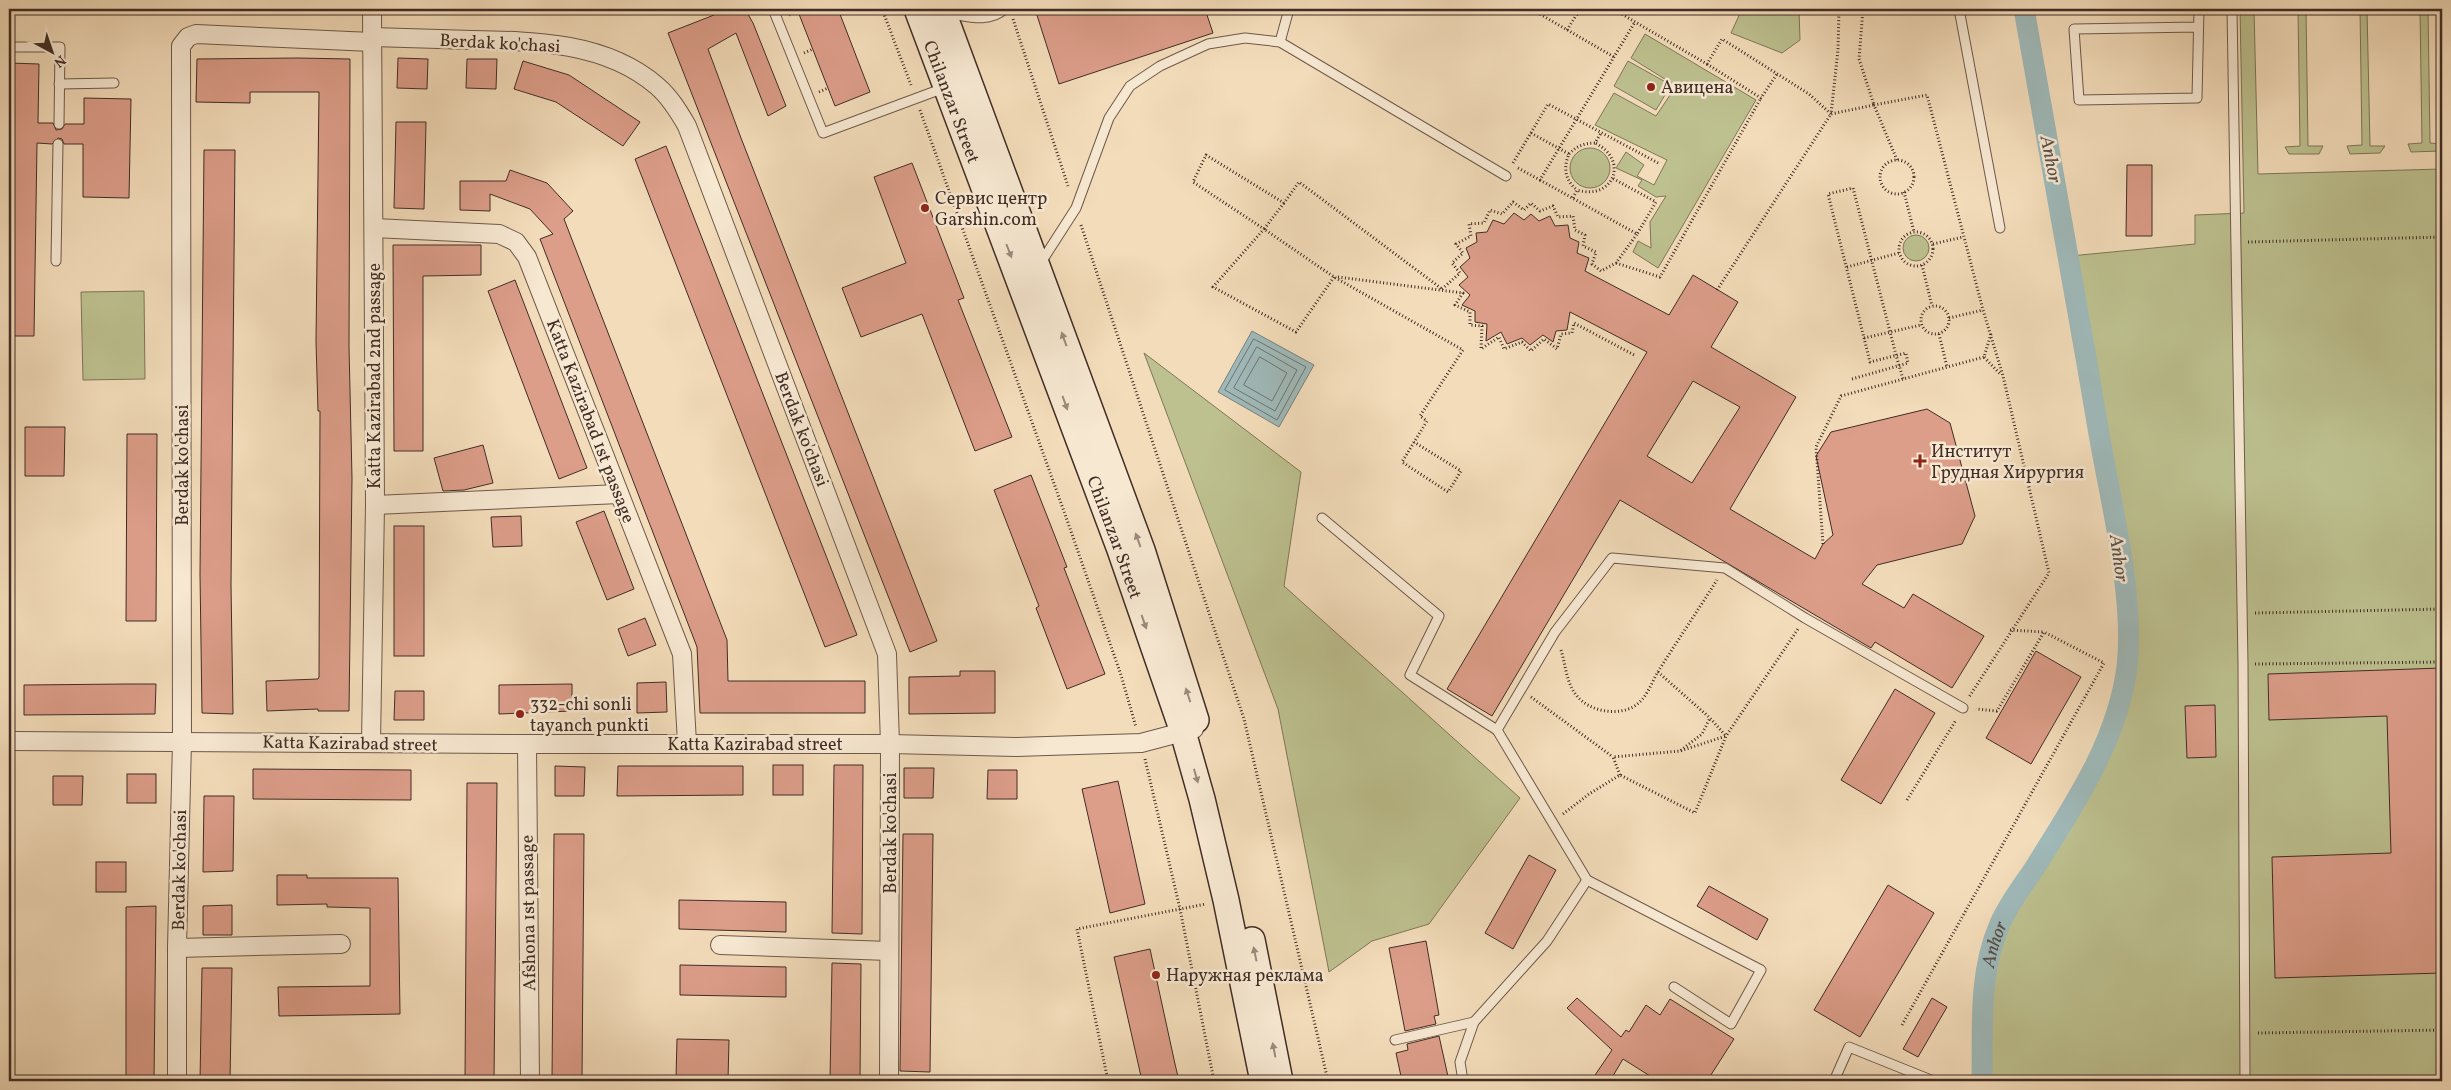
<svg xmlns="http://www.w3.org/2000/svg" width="2451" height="1090" font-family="Vollkorn,serif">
<rect width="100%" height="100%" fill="#f3dcba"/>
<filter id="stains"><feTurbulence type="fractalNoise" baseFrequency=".004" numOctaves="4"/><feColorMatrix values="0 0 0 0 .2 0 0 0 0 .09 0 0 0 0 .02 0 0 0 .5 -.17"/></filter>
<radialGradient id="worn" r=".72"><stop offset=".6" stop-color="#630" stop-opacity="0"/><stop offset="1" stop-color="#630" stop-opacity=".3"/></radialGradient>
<g fill="#bdc08f" stroke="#7f765a">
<polygon points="1742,9 1799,9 1800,40 1782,53 1731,33"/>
<polygon points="2240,9 2254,9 2258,174 2442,169 2442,1081 1982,1081 1985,973 1999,924 2084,789 2104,748 2118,710 2127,667 2128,623 2121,559 2070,256 2195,244 2195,215 2244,213"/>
<polygon points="2298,9 2306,9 2308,146 2323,146 2319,154 2289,154 2285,147 2300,146"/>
<polygon points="2360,9 2367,9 2370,146 2385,146 2380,153 2350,154 2347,146 2362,145"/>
<polygon points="2420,9 2428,9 2430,143 2442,144 2441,151 2411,152 2408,144 2422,143"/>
<polygon points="1645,34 1756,100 1658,268 1633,252 1638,241 1651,248 1650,222 1666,196 1656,197 1638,186 1642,180 1616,168 1626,152 1644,165 1637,176 1654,185 1667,160 1595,125 1614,93 1656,116 1676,86 1631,58"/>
<polygon points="1628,61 1671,85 1656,110 1614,86"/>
<circle cx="1590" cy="168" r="20"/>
<circle cx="1916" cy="248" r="13"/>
<polygon points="144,291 145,379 83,380 81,292"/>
<polygon points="1144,353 1301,472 1284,586 1520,798 1429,924 1372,941 1329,972 1278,709"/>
</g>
<polygon fill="#9fb9b9" stroke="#79817e" points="1252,331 1314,365 1279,427 1218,392"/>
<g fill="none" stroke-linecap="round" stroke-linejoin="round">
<g stroke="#707370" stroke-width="1">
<polygon points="1254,339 1306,367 1277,420 1225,390"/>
<polygon points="1257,347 1297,370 1275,411 1234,388"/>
<polygon points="1260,357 1287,373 1272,401 1244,385"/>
</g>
<path stroke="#9fb9b9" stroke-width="21" id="s1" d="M1982,1081C1983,1030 1978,975 1999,926C2007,906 2022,887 2034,869C2073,806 2117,743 2127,667C2135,597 2111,504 2099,434C2075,292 2050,150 2024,9"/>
</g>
<g fill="#dc9d89" stroke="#412d26" fill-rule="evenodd">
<polygon points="711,9 745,9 753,23 786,106 768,116 736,33 708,49 741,138 937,641 910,652 668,33 714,15"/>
<polygon points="797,9 838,9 870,92 835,106"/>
<polygon points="1035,9 1205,9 1213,33 1059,84"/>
<polygon points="298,58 350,59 349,347 352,478 349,711 318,711 318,709 267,711 266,681 318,679 319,677 320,411 318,411 316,341 319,92 250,92 250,103 196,102 197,59"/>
<polygon points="398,58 428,59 427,89 397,88"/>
<polygon points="467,59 497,59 496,89 466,88"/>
<polygon points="523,61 569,75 640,122 623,146 556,102 514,89"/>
<polygon points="9,63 39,64 38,123 53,123 56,130 62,129 65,124 84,124 84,98 131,99 129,198 83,197 83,144 64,144 62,139 58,138 52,144 37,143 34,336 9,336"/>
<polygon points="396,122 426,122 424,209 394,208"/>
<polygon points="666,146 857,635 825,647 635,159"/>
<polygon points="204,150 235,150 231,585 233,714 202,713 200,574"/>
<polygon points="912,163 964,298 958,300 1012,437 975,451 922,314 861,337 842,288 906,263 874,177"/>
<polygon points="2127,165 2152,165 2152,236 2126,236"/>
<polygon points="510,170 547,183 573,211 564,219 727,640 728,681 865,681 865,713 700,713 697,647 540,239 553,234 530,209 490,194 490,211 460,210 460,181 506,181"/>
<path d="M1514,213L1524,220L1531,214L1539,221L1550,216L1555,226L1568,225L1570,238L1579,242L1577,253L1589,258L1585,271L1669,315L1693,275L1738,302L1711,347L1796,397L1730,509L1815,559L1823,544L1833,535L1816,456L1831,432L1927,409L1950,423L1975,516L1962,544L1877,565L1862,584L1904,608L1913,594L1984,636L1952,688L1875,642L1871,648L1620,500L1492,716L1447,689L1647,352L1570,312L1567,330L1556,331L1553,342L1543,335L1530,345L1522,338L1507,344L1501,332L1486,341L1487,324L1475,322V311L1462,305L1470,295L1459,285L1468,277L1460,267L1470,258L1466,248L1477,242L1476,233L1487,232L1493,220L1504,224ZM1693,381L1740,407L1692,483L1647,456Z"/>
<polygon points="393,245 481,245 481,275 423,276 423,451 394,451"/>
<polygon points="515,280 587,468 559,479 488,291"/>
<polygon points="25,427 65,427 64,476 25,476"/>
<polygon points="127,434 157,434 156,621 126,621"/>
<polygon points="483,445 493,483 464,490 443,491 434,458"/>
<polygon points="1031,475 1067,567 1064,568 1105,674 1067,689 1036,608 1039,606 994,490"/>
<polygon points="604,511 634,589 607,600 576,522"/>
<polygon points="521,516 522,546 493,547 491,517"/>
<rect x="394" y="526" width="30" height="130"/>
<polygon points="645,618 656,645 628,656 618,629"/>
<polygon points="2036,651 2081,677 2031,764 1986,738"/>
<polygon points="2442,668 2442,973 2275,978 2272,857 2391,853 2387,716 2269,720 2268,674"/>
<polygon points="960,671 995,671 995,713 909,714 909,677 960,676"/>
<polygon points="666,682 667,712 637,713 637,683"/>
<polygon points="126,684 156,684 155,714 24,715 24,685"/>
<polygon points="572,684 572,711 499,714 499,685"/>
<polygon points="1895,689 1935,713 1881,804 1841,780"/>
<polygon points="395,691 424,691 424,720 394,720"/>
<polygon points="2215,705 2216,757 2187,758 2185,706"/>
<rect x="773" y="765" width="30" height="30"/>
<polygon points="834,765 863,765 862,934 832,933"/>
<polygon points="555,766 585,767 584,796 555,796"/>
<polygon points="618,766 743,766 743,795 617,796"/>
<polygon points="904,768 934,768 933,798 904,798"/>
<polygon points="253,769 411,770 411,800 253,799"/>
<polygon points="988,770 1017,770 1017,799 987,799"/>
<rect x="127" y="774" width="29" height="29"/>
<polygon points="53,776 83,776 82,805 53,805"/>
<polygon points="1118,781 1145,904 1110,913 1082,789"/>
<polygon points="467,783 497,783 494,1081 465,1081"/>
<polygon points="204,796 234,796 233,871 203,872"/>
<polygon points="554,834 584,834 582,1081 552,1081"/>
<polygon points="903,834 933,834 930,1072 900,1071"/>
<polygon points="1529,855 1556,870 1513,949 1485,933"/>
<rect x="96" y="862" width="30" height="30"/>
<polygon points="277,875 307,875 307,878 398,878 400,1014 279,1016 278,987 370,986 370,908 327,907 327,904 277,905"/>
<polygon points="1888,885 1934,913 1860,1037 1814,1010"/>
<polygon points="1709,886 1768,919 1757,940 1697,906"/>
<polygon points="679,900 786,902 786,932 679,929"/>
<polygon points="232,905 232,935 203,935 203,906"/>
<polygon points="156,906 154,1081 126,1081 126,907"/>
<polygon points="1426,941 1439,1015 1434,1016 1436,1024 1405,1031 1389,948"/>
<polygon points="1150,949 1175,1064 1179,1081 1142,1081 1138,1063 1114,957"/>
<polygon points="832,963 861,964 860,1081 830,1081"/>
<polygon points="680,965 786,967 786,997 680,995"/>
<polygon points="202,968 232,968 230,1081 200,1081"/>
<polygon points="1577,998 1621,1037 1626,1030 1629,1032 1646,1005 1660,1015 1670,999 1734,1039 1707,1081 1658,1081 1623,1059 1610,1081 1591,1081 1612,1050 1567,1008"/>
<polygon points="1932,998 1947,1007 1918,1057 1903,1049"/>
<polygon points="1439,1036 1449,1081 1402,1081 1396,1053 1408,1050 1407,1044"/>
<polygon points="677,1039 729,1040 728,1080 676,1079"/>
</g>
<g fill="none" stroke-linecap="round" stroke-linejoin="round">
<g stroke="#6e594b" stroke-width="11">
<g id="lane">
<polyline points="773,9 823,133 944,88"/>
<polyline points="1959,9 2000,228"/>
<polyline points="2232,9 2243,664 2245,1081"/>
<path d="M946,13C967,16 988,24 1005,9"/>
<polyline points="2198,27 2074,29 2079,100 2197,98 2199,9"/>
<polyline points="1280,42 1289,9"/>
<polyline points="9,47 60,47 59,124"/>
<polyline points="59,84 114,83"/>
<polyline points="56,261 58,144"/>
<polyline points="1040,264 1076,208 1109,118 1130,86 1160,66 1208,44 1245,38 1280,42 1506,176"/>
<polyline points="1322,518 1439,616 1410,675 1497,730"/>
<polyline points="1674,987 1731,1024 1761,970 1587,880 1497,730 1555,632 1612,558 1725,568 1805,618 1963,708"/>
<polyline points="1395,1040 1474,1022"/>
<polyline points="1463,1081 1460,1062 1474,1022 1547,941 1587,880"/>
<polyline points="1834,1081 1849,1047 1931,1080"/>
</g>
</g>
<g stroke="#6e594b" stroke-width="20">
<g id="street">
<path d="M372,37C405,38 439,39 472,40C535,41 606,42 657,86C670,97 679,112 687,126L887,654L890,744L889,1081"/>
<polyline points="374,228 499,234 516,242 527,257 682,654 687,743"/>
<polyline points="375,505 619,494"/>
<polyline points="9,741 527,744 890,744 1016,747 1141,743 1194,729"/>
<polyline points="371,743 375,505 372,9"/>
<polyline points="527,744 530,1081"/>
<polyline points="720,945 889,951"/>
<polyline points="177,948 341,944"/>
<polyline points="177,1081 177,948 182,741 181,46 188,37 196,34 372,42"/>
</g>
</g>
<g stroke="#412d26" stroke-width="28">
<g id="secondary">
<path id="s2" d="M917,9L1119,547L1183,732L1202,799L1226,900L1263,1081"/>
<polyline points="942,9 1142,550 1196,720"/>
<polyline points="1252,940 1280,1081"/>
</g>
</g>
<g stroke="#412d26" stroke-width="3" stroke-dasharray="1 2.5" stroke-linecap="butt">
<polyline points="882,9 911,85"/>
<polyline points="1531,9 1614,57"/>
<polyline points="1613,9 1707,64 1722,39 1809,94 1831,114 1838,50 1839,9"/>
<polyline points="789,15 798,11"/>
<polyline points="1013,19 1068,186"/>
<polyline points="1567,30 1580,9"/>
<polyline points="804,53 813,49"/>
<polyline points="1707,64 1761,98 1777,74"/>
<polyline points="819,92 828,88"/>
<polyline points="920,110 1066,517 1121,675 1136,727"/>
<path d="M1531,133L1569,154C1563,168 1565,180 1577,190"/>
<path d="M1569,154C1577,146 1584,143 1595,143L1601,133"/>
<polyline points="1897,160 1874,105 1927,95 1983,310 2003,376 2049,573 1969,697"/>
<circle cx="1897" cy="177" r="17"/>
<polyline points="1513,163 1548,104 1660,164"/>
<polyline points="1518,168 1540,180 1635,22"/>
<polyline points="1540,180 1637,234 1656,202 1612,178"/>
<polyline points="1904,192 1914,232"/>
<path d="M1573,198L1577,190C1613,201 1630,160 1595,143"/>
<polyline points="1284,203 1264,229 1334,277 1463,350 1420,416 1427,421 1402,462 1448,492 1461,471 1414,442"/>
<polyline points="1081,225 1244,719 1328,1081"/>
<circle cx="1916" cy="249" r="17"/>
<polyline points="2248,242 2442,237"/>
<polyline points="1933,244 1963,237"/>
<polyline points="1616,263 1660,277 1761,98"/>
<polyline points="1922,265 1932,306"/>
<polyline points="1847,267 1899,253"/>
<polyline points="1334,277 1296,332 1213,287 1264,229 1193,182 1206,155 1284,203 1299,182 1442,289"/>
<polyline points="1338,277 1463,293 1455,305 1470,312 1470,325 1482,326 1481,349 1499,337 1504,349 1522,342 1531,351 1544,339 1557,349 1561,334 1572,333 1574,323 1636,356"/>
<polyline points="1442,289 1460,273 1452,263 1463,253 1456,244 1471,236 1469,224 1484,223 1490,210 1502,214 1513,202 1524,210 1531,203 1540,211 1553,206 1558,217 1573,216 1575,230 1585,235 1583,246 1596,252 1592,264 1601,271 1616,263 1637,234"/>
<polyline points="1717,290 1831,114 1874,105 1859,59 1863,9"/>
<circle cx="1935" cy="320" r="14"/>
<polyline points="1949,318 1983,310"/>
<polyline points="1939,334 1947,367"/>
<polyline points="1991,334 1984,357 2001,375"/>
<polyline points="1864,338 1921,325"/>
<polyline points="1852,379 1908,363 1906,353 1870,362 1828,194 1853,188 1896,355 1903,379"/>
<polyline points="1823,544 1816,447 1841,396 1984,357"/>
<polyline points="2255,613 2442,609"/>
<polyline points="2010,630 2044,632"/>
<path d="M1561,650C1566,666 1566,683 1577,696C1589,711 1616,716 1633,707C1647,699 1651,683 1659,670C1678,640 1698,610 1717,580"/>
<polyline points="2255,664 2442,662"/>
<polyline points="1658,672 1710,718 1726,736 1680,751"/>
<polyline points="1531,697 1613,757"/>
<polyline points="1145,759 1180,909 1214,1081"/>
<polyline points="1620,775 1613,757 1680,751 1702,734 1710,718"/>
<polyline points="1907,800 1956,720"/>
<polyline points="1563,814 1589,794 1620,775 1695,813 1726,736 1798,629"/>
<polyline points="1902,1025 2104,663 2044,632 1997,711 1976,709"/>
<polyline points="2258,1033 2442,1030"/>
<polyline points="1108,1081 1077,929 1206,904"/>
</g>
<use href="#lane" stroke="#f7e8d2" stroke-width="9"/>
<use href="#street" stroke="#f7e8d2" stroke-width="18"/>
<use href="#secondary" stroke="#f7e8d2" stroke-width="25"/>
</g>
<defs><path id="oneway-solid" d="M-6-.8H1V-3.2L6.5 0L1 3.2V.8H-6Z" transform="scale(1.25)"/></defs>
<g fill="#9c8a7c">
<use href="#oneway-solid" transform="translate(1009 251) rotate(69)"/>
<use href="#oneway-solid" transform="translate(1064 339) rotate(-110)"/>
<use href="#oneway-solid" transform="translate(1065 403) rotate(70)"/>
<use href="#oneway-solid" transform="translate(1138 540) rotate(-110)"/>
<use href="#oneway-solid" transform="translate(1144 622) rotate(71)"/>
<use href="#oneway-solid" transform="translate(1188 695) rotate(-108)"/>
<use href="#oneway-solid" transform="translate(1196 776) rotate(74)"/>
<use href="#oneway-solid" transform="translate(1255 954) rotate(-102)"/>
<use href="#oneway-solid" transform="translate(1274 1050) rotate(-101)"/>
</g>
<g fill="#8f2418" stroke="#f7e8d2" stroke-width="2">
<circle cx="1651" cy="87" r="5"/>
<circle cx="925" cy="208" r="5"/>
<path d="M1917.5 453.5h5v5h5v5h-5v5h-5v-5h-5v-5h5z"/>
<circle cx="520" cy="714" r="5"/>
<circle cx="1156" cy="975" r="5"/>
</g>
<g text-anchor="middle" stroke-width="5" stroke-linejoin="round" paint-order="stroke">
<g font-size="18" fill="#412d26" stroke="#f7e8d2">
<text transform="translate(500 43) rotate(3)" y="6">Berdak ko'chasi</text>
<text dy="6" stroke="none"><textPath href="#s2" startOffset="99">Chilanzar Street</textPath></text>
<text transform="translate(374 376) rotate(-90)" y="6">Katta Kazirabad 2nd passage</text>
<text transform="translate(591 421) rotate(69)" y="6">Katta Kazirabad 1st passage</text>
<text transform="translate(802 429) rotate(69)" y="6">Berdak ko'chasi</text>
<text transform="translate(182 465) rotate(-90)" y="6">Berdak ko'chasi</text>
<text dy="6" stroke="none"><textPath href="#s2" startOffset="564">Chilanzar Street</textPath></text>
<text transform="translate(350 743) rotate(1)" y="6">Katta Kazirabad street</text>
<text x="755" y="750">Katta Kazirabad street</text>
<text transform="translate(890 833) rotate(-90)" y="6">Berdak ko'chasi</text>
<text transform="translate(179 870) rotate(-89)" y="6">Berdak ko'chasi</text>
<text transform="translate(528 913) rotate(-91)" y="6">Afshona 1st passage</text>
</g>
<g font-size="18" fill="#412d26" stroke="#f7e8d2" text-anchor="start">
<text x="1661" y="93">Авицена</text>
<text x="935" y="204">Сервис центр<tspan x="935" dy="21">Garshin.com</tspan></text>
<text x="1931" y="457">Институт<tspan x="1931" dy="21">Грудная Хирургия</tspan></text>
<text x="530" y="710">332-chi sonli<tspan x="530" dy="21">tayanch punkti</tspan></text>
<text x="1166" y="981">Наружная реклама</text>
</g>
<g font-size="19" font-style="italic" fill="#58504b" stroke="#f7e8d2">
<text transform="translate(2052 159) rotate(79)" y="7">Anhor</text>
<text transform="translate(2120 558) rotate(82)" y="7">Anhor</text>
<text dy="7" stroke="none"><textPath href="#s1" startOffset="138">Anhor</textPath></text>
</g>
</g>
<rect width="2451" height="1090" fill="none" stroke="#f3dcba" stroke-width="30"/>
<rect x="10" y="10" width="2431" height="1070" fill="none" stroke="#412d26" stroke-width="2.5"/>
<rect x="15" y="15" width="2421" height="1060" fill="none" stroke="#412d26"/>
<g transform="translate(52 52) rotate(140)" stroke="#f7e8d2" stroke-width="4" paint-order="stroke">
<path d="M0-4L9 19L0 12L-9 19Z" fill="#412d26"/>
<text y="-8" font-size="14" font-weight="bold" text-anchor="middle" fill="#412d26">N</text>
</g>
<rect width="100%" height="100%" filter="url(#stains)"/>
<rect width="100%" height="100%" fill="url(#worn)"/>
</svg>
